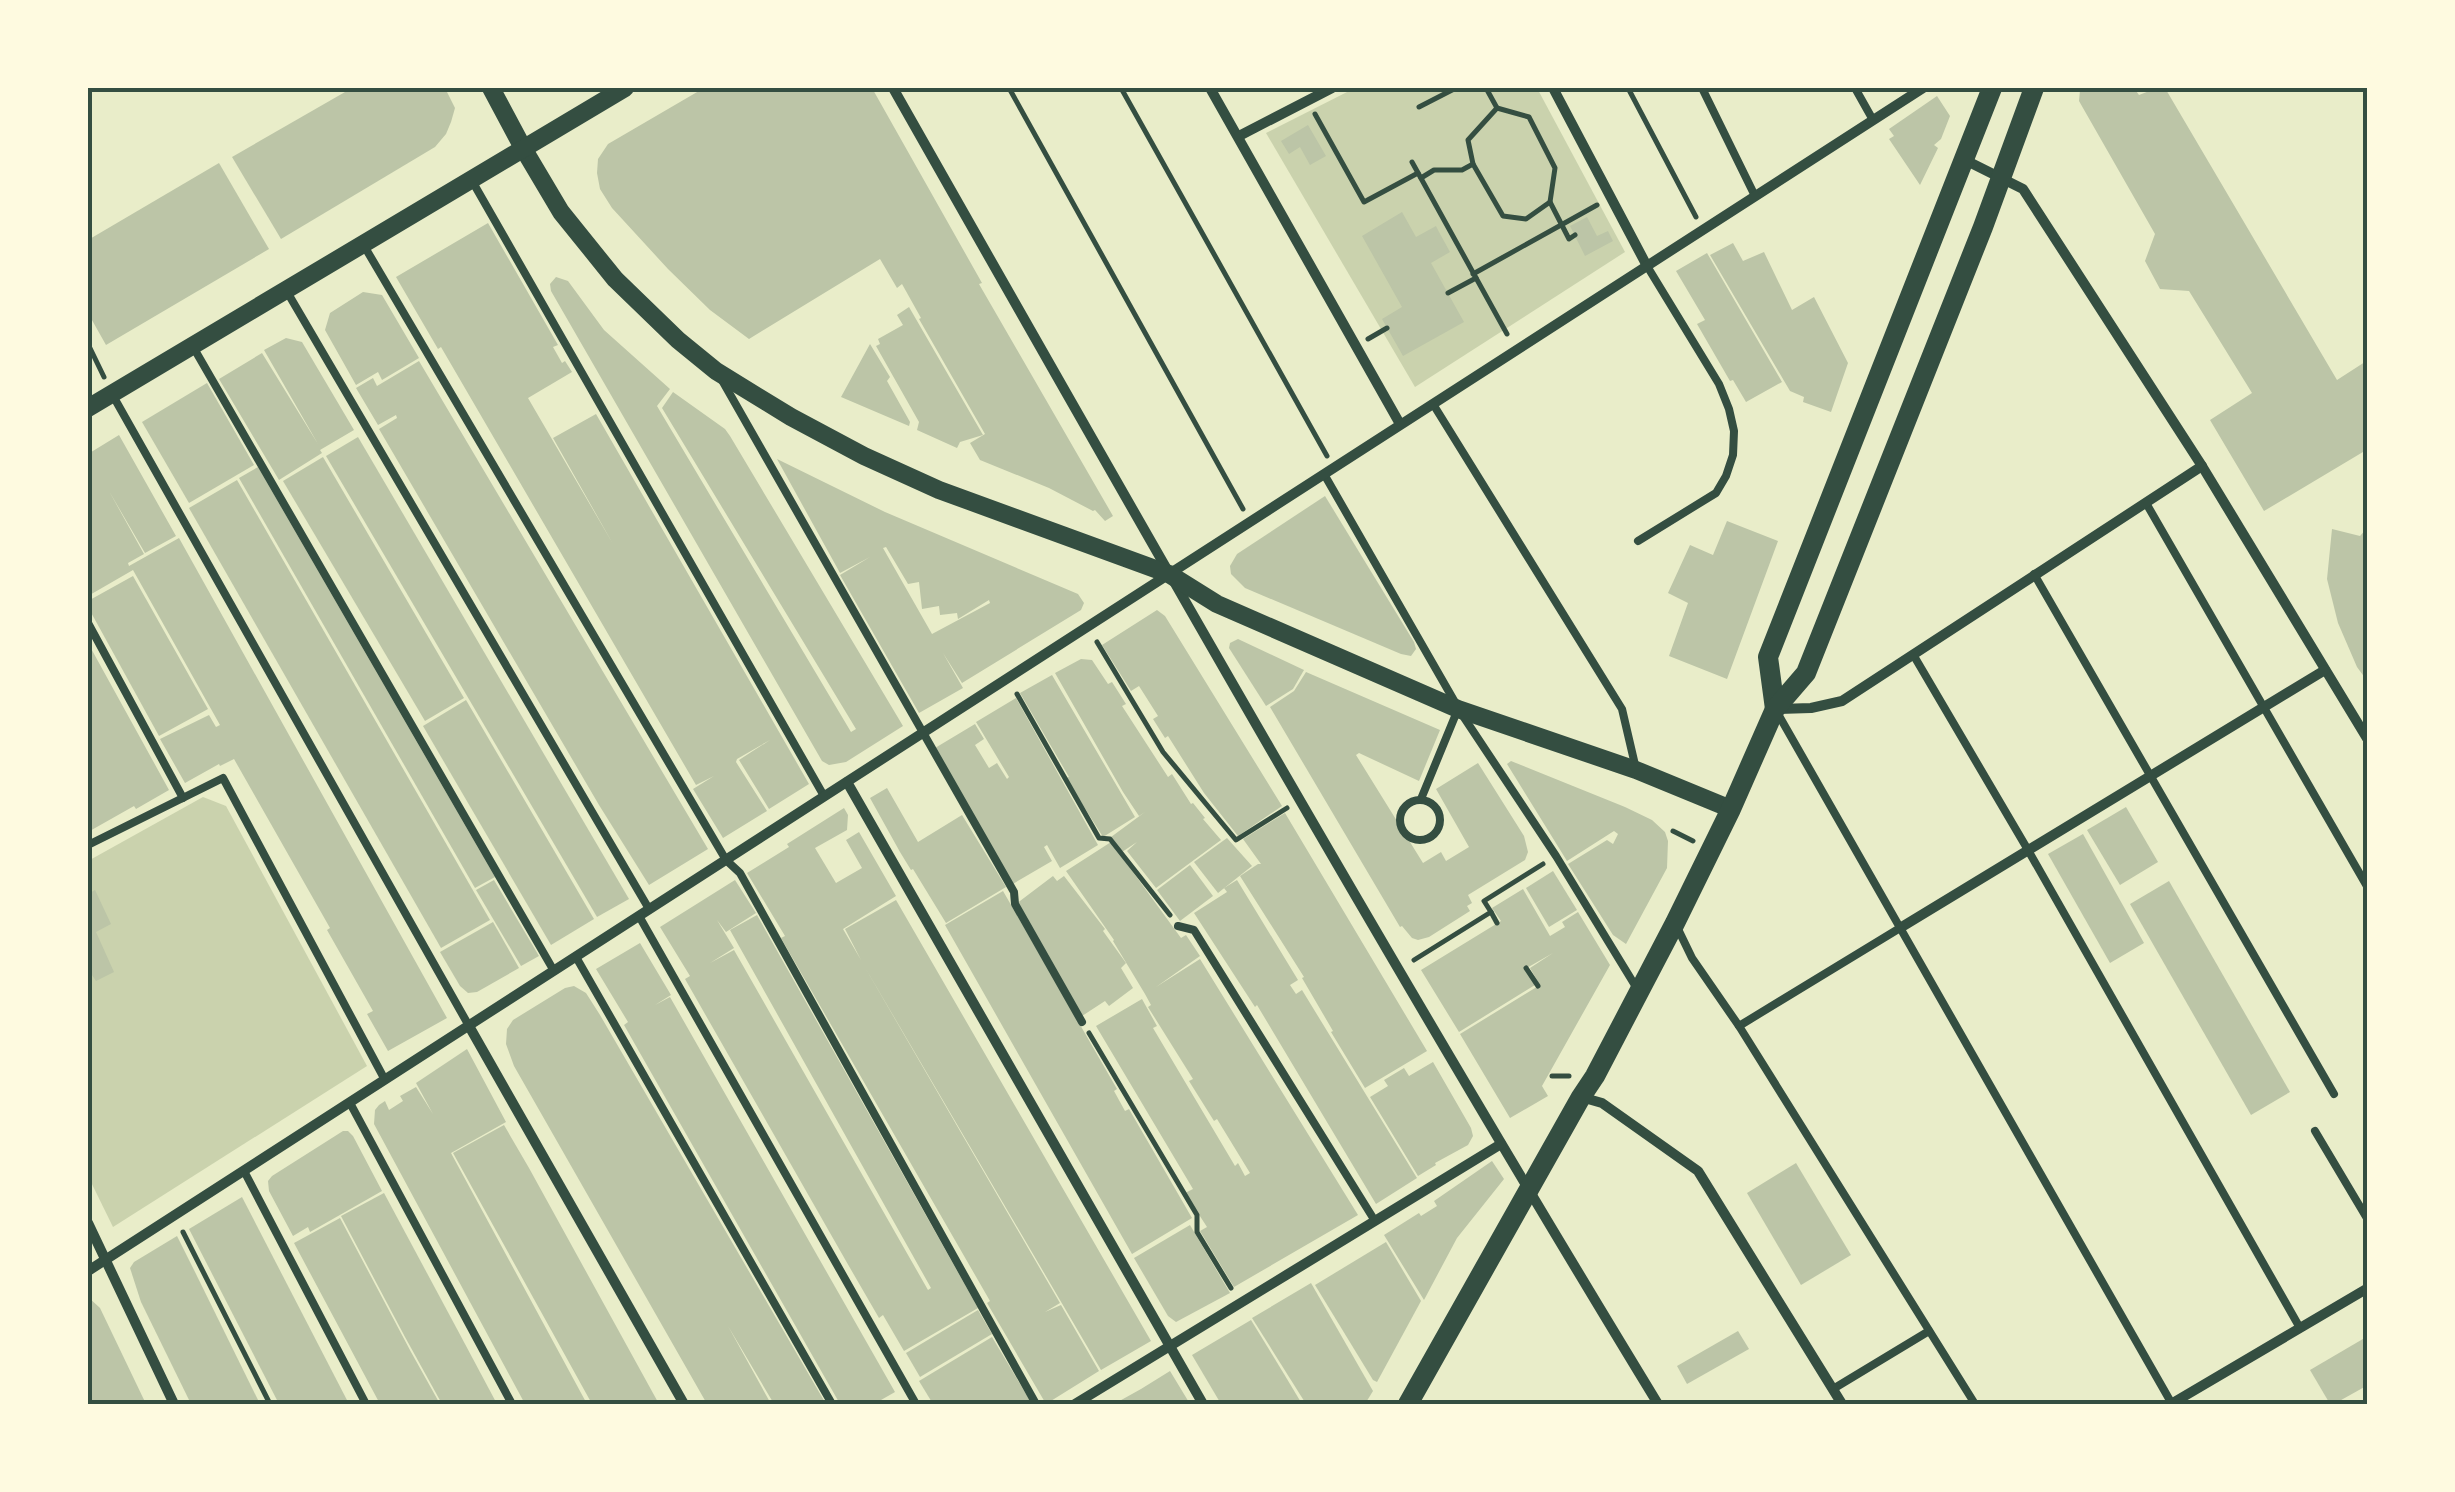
<svg xmlns="http://www.w3.org/2000/svg" width="2455" height="1492" font-family="Merriweather,serif">
<rect width="100%" height="100%" fill="#e9edc9"/>
<g fill="#cad2ad">
<polygon points="1355,88 1537,88 1625,252 1415,387 1266,133"/>
<polygon points="203,797 226,806 367,1066 113,1227 88,1176 88,861"/>
</g>
<g fill="#bcc5a7" fill-rule="evenodd">
<polygon points="352,88 445,88 455,108 451,122 446,134 435,147 281,239 232,157"/>
<polygon points="704,88 872,88 982,283 979,284 1113,516 1105,521 1095,510 1093,511 1049,488 980,460 970,443 985,434 919,319 921,318 902,284 897,288 880,259 749,339 710,310 668,269 612,208 600,189 597,173 598,159 608,144"/>
<polygon points="2082,88 2134,88 2139,95 2157,88 2165,88 2337,380 2368,360 2368,449 2264,511 2210,420 2252,393 2189,291 2160,289 2145,261 2155,234 2079,101 2080,90"/>
<polygon points="1937,96 1950,116 1941,139 1934,145 1938,148 1920,185 1889,139 1894,136 1889,129"/>
<polygon points="1308,125 1326,156 1310,165 1300,147 1289,154 1281,141"/>
<polygon points="219,163 269,249 106,345 88,313 88,240"/>
<polygon points="1402,212 1416,237 1436,226 1439,232 1450,252 1431,263 1464,322 1403,356 1382,319 1402,307 1362,236"/>
<polygon points="1587,217 1597,236 1608,231 1613,241 1585,256 1570,226"/>
<polygon points="488,223 558,345 553,347 562,363 565,361 572,372 528,398 613,544 553,438 596,414 809,784 769,809 739,760 770,740 737,759 736,762 767,811 723,838 693,789 714,776 696,785 441,347 438,349 396,277"/>
<polygon points="1733,243 1743,261 1764,252 1792,310 1814,297 1848,363 1831,412 1803,402 1804,397 1790,391 1710,255"/>
<polygon points="1707,253 1782,382 1746,402 1733,380 1730,381 1697,324 1705,320 1676,271"/>
<polygon points="556,277 568,281 604,330 670,389 657,406 851,732 856,729 662,408 673,392 725,429 730,436 903,726 846,762 829,765 822,761 551,291 550,284"/>
<polygon points="363,292 382,295 419,358 382,380 378,372 356,385 325,330 330,313"/>
<polygon points="909,307 983,435 960,442 957,448 917,430 919,422 876,346 880,344 878,339 903,325 897,315"/>
<polygon points="286,338 302,342 354,430 320,450 322,453 279,480 219,379 262,353 318,444 264,350"/>
<polygon points="870,344 890,377 887,381 910,422 909,426 841,397"/>
<polygon points="419,361 708,849 649,885 599,805 379,429 397,418 396,415 378,425 356,388 373,378 377,386"/>
<polygon points="207,383 254,465 189,503 142,422"/>
<polygon points="119,435 176,536 145,553 109,491 144,554 128,563 129,566 179,538 447,1018 388,1051 367,1014 373,1011 327,930 330,928 234,759 220,766 219,764 185,783 160,739 209,715 216,727 220,725 133,570 88,596 88,454"/>
<polygon points="358,437 629,899 597,917 326,456"/>
<polygon points="323,457 464,698 425,721 283,481"/>
<path d="M777,459L885,512L1078,594L1084,603L1081,610L962,683L943,653L963,688L919,713L840,575L870,557L840,573ZM886,547L908,584L919,582L922,609L939,606L940,615L957,613L958,619L989,600L990,603L932,634L883,548Z"/>
<polygon points="258,467 495,877 475,888 239,478"/>
<polygon points="237,480 490,920 441,948 189,508"/>
<polygon points="1325,496 1414,642 1416,649 1411,656 1401,654 1245,588 1231,574 1230,566 1237,554"/>
<polygon points="1727,521 1778,541 1727,679 1669,656 1688,603 1668,593 1690,545 1713,555"/>
<polygon points="2368,527 2368,682 2357,667 2338,623 2327,579 2332,529 2360,536"/>
<polygon points="133,576 208,709 159,736 88,607 88,601"/>
<polygon points="1157,610 1165,616 1282,806 1238,836 1204,793 1168,736 1165,738 1153,719 1158,716 1139,686 1131,691 1102,645"/>
<polygon points="1238,639 1304,670 1293,689 1266,706 1229,648 1230,643"/>
<polygon points="88,643 169,790 136,809 134,806 88,832"/>
<polygon points="1081,659 1092,660 1108,684 1112,682 1126,704 1122,706 1168,777 1172,774 1191,804 1193,803 1205,818 1203,819 1221,840 1156,888 1127,851 1137,842 1122,852 1111,837 1145,812 1139,816 1123,792 1055,673"/>
<polygon points="1306,672 1440,730 1419,781 1359,753 1356,755 1423,863 1441,852 1446,861 1469,847 1436,789 1478,763 1524,836 1528,852 1525,860 1468,895 1472,903 1467,906 1470,911 1429,937 1418,940 1412,938 1402,926 1400,927 1270,707 1294,691"/>
<polygon points="1052,675 1135,817 1103,837 1066,778 1069,777 1020,693"/>
<polygon points="1016,698 1098,845 1060,868 1047,845 1044,847 1052,861 1011,885 935,748 975,724 984,739 975,745 989,768 997,763 1007,779 1009,777 976,722"/>
<polygon points="466,700 594,919 551,945 423,726"/>
<polygon points="1511,761 1625,807 1652,820 1665,832 1668,841 1667,868 1626,944 1613,935 1568,864 1607,840 1613,844 1618,834 1614,831 1567,861 1507,764"/>
<polygon points="887,788 918,842 962,815 1006,887 946,923 913,869 911,870 900,852 870,798"/>
<polygon points="2126,807 2158,862 2120,885 2087,830"/>
<polygon points="844,808 848,815 847,830 815,848 836,883 862,868 846,840 859,832 896,896 843,929 861,960 845,929 896,900 1151,1341 1101,1370 863,964 1060,1303 1045,1312 1061,1305 1099,1371 1046,1404 987,1303 990,1301 781,938 785,936 747,873 789,847 787,844"/>
<polygon points="1285,813 1427,1051 1365,1088 1331,1032 1333,1031 1302,978 1304,977 1240,876 1258,864 1261,864 1243,839"/>
<polygon points="2083,834 2144,943 2110,963 2048,854"/>
<polygon points="1227,838 1252,866 1218,893 1194,862"/>
<polygon points="1111,842 1181,938 1186,935 1200,956 1156,987 1200,959 1358,1215 1234,1287 1200,1231 1207,1227 1185,1193 1193,1189 1096,1026 1142,999 1157,1026 1153,1028 1235,1166 1238,1163 1245,1176 1250,1173 1217,1119 1214,1121 1189,1081 1193,1079 1148,1007 1151,1005 1145,994 1113,941 1114,940 1066,871"/>
<polygon points="1190,865 1213,896 1180,921 1157,890"/>
<polygon points="1553,871 1577,910 1549,927 1526,888"/>
<polygon points="1053,876 1057,881 1064,876 1105,929 1103,931 1126,963 1121,968 1133,988 1109,1006 1105,1001 1082,1016 1016,904"/>
<polygon points="494,880 539,956 521,966 476,890"/>
<polygon points="735,880 756,913 726,932 717,920 734,948 710,963 734,950 928,1290 931,1288 730,930 757,915 978,1308 904,1351 883,1315 879,1318 846,1261 685,979 690,976 660,927"/>
<polygon points="1237,880 1298,980 1290,985 1296,994 1302,990 1417,1178 1376,1204 1257,1005 1255,1007 1194,913 1227,892 1224,888"/>
<polygon points="2169,881 2290,1092 2251,1115 2130,904"/>
<polygon points="1523,889 1550,936 1565,927 1562,922 1578,912 1610,965 1542,1086 1548,1096 1510,1118 1460,1034 1540,985 1530,968 1553,953 1525,969 1535,985 1459,1032 1421,970 1501,921 1492,908"/>
<polygon points="95,890 111,924 96,932 114,972 96,981 88,969 88,894"/>
<polygon points="1003,891 1117,1089 1114,1091 1125,1111 1129,1109 1192,1218 1132,1254 945,925"/>
<polygon points="493,922 519,968 477,992 468,993 460,986 440,952"/>
<polygon points="640,943 671,995 655,1005 670,997 895,1392 874,1404 840,1404 624,1025 628,1022 596,969"/>
<polygon points="574,986 586,993 600,1015 826,1404 774,1404 728,1326 771,1404 707,1404 514,1066 506,1044 507,1029 513,1020 565,988"/>
<polygon points="467,1049 506,1122 451,1153 587,1404 525,1404 374,1124 375,1110 379,1105 385,1101 389,1110 403,1101 400,1096 416,1087 433,1114 416,1083"/>
<polygon points="1433,1062 1471,1128 1473,1136 1468,1145 1435,1163 1436,1165 1418,1176 1370,1097 1388,1086 1384,1080 1404,1068 1409,1076"/>
<polygon points="504,1125 529,1168 659,1404 592,1404 550,1328 453,1153"/>
<polygon points="343,1131 348,1131 353,1136 382,1191 310,1232 308,1227 293,1236 269,1191 268,1181 272,1176"/>
<polygon points="1492,1161 1504,1179 1457,1238 1424,1300 1384,1235 1419,1213 1421,1216 1437,1206 1434,1201"/>
<polygon points="1796,1163 1851,1255 1801,1285 1747,1193"/>
<polygon points="384,1193 457,1329 497,1404 442,1404 405,1337 341,1216"/>
<polygon points="242,1197 349,1404 279,1404 189,1229"/>
<polygon points="340,1218 411,1352 440,1404 380,1404 294,1243"/>
<polygon points="1190,1225 1230,1293 1176,1322 1168,1316 1134,1258"/>
<polygon points="177,1236 195,1272 260,1404 191,1404 141,1302 130,1268 134,1262"/>
<polygon points="1386,1242 1421,1301 1377,1382 1373,1380 1315,1285"/>
<polygon points="1311,1283 1373,1391 1365,1404 1306,1404 1252,1318"/>
<polygon points="88,1297 100,1308 146,1404 88,1404"/>
<polygon points="978,1310 992,1334 920,1377 906,1353"/>
<polygon points="1251,1320 1284,1374 1302,1404 1221,1404 1192,1355"/>
<polygon points="1738,1331 1749,1349 1687,1384 1677,1366"/>
<polygon points="2368,1336 2368,1385 2334,1404 2330,1404 2310,1370"/>
<polygon points="992,1337 1032,1404 933,1404 919,1381"/>
<polygon points="1170,1371 1190,1404 1114,1404 1141,1389"/>
</g>
<g fill="none" stroke-linecap="round" stroke-linejoin="round">
<g stroke="#344e41" stroke-width="5">
<polyline points="1009,88 1243,509"/>
<polyline points="1121,88 1327,456"/>
<polyline points="1486,88 1497,108"/>
<polyline points="1628,88 1696,217"/>
<polyline points="1419,107 1456,88"/>
<polygon points="1497,108 1529,117 1555,168 1550,202 1526,219 1503,216 1473,164 1468,140"/>
<polyline points="1315,114 1364,202 1418,173"/>
<polyline points="1412,162 1507,334"/>
<polyline points="1421,178 1434,170 1462,170 1473,164"/>
<polyline points="1550,202 1569,239 1575,235"/>
<polyline points="1473,274 1597,205"/>
<polyline points="1448,293 1476,278"/>
<polyline points="1368,339 1387,328"/>
<polyline points="88,344 104,377"/>
<polyline points="1097,642 1163,752 1236,840 1287,808"/>
<polyline points="1017,694 1099,838 1110,839 1170,915"/>
<polyline points="1673,831 1693,841"/>
<polyline points="1491,912 1497,923"/>
<polyline points="1414,960 1491,912 1484,901 1543,864"/>
<polyline points="1526,968 1538,986"/>
<polyline points="1089,1033 1197,1215 1197,1232 1231,1288"/>
<polyline points="1552,1076 1569,1076"/>
<polyline points="183,1232 270,1404"/>
</g>
<g stroke="#344e41" stroke-width="8">
<polyline points="1702,88 1755,196"/>
<polyline points="1855,88 1873,120"/>
<polyline points="471,179 824,796"/>
<polyline points="363,244 726,860 740,873 1036,1404"/>
<polyline points="286,290 649,909"/>
<polyline points="192,345 554,971"/>
<polyline points="723,382 1014,892 1015,904 1082,1022"/>
<polyline points="112,394 469,1026"/>
<polyline points="1433,404 1622,709 1636,769"/>
<polyline points="1324,474 1456,704"/>
<polyline points="2146,503 2368,888"/>
<polyline points="1638,541 1716,493 1726,476 1733,455 1734,431 1729,409 1719,384 1647,266"/>
<polyline points="2034,574 2334,1094"/>
<polyline points="88,623 183,798"/>
<polyline points="1914,656 2028,850 2300,1328"/>
<polyline points="1778,714 2172,1404"/>
<polyline points="1463,716 1556,856 1636,987"/>
<polyline points="1421,799 1458,709"/>
<circle cx="1420" cy="820" r="20"/>
<polyline points="88,845 223,778 385,1080"/>
<polyline points="639,916 916,1404"/>
<polyline points="1178,926 1194,930 1375,1221"/>
<polyline points="1677,927 1692,958 1739,1026 1975,1404"/>
<polyline points="576,957 832,1404"/>
<polyline points="1739,1026 1900,928"/>
<polyline points="350,1103 512,1404"/>
<polyline points="2315,1131 2368,1220"/>
<polyline points="244,1171 366,1404"/>
<polyline points="1833,1389 1929,1331"/>
</g>
<g stroke="#344e41" stroke-width="10">
<path d="M893,88C1143,529 1394,971 1658,1404"/>
<polyline points="1210,88 1400,424"/>
<polyline points="1553,88 1647,266"/>
<polyline points="1239,136 1332,88"/>
<polyline points="1965,160 2023,189 2202,466 2368,740"/>
<polyline points="1779,709 1811,708 1842,701 2202,466"/>
<polyline points="847,782 1203,1404"/>
<polyline points="1900,928 2325,670"/>
<polyline points="469,1026 684,1404"/>
<polyline points="1581,1097 1602,1103 1698,1171 1842,1404"/>
<polyline points="88,1223 174,1404"/>
<polyline points="88,1271 1923,88"/>
<polyline points="1075,1404 1501,1144"/>
<polyline points="2171,1404 2368,1288"/>
</g>
<g stroke="#344e41" stroke-width="18">
<polyline points="491,88 523,148 561,212 615,279 678,340 716,371 791,417 864,456 939,490 1169,574 1217,604 1458,709 1636,770 1731,809"/>
<polyline points="88,408 625,88"/>
</g>
<g stroke="#344e41" stroke-width="20">
<polyline points="1775,709 1768,657 1992,88"/>
<polyline points="1408,1404 1581,1097 1595,1076 1675,923 1731,809 1775,709 1806,673 1983,227 2034,88"/>
</g>
</g>
<rect width="2455" height="1492" fill="none" stroke="#fefae0" stroke-width="180"/>
<rect x="90" y="90" width="2275" height="1312" fill="none" stroke="#344e41" stroke-width="4"/>
</svg>
